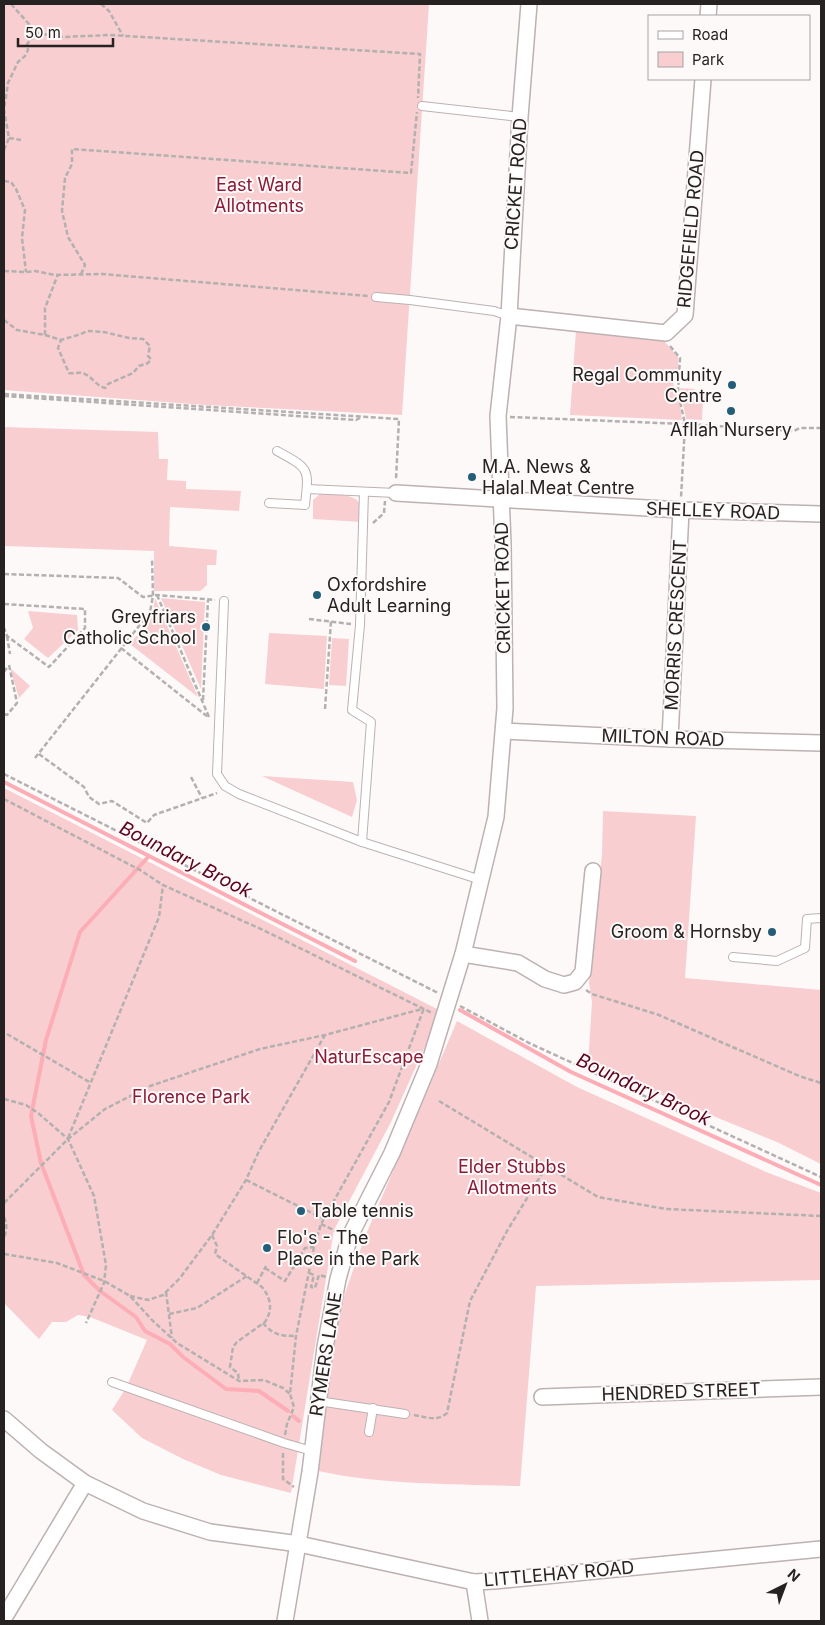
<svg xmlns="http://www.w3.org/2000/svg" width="825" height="1625" font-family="Inter,sans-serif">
<rect width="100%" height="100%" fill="#fdf9f9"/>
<g fill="#f8ced1">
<polygon points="4,4 429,4 402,415 205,405 4,390"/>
<polygon points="576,330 664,341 678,357 678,369 674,370 673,394 676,394 679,396 682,420 570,415"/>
<polygon points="680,388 694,389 695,393 700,398 703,398 702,420 686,419"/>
<polygon points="4,427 158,432 159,459 168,459 167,480 186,481 186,489 241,491 239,511 170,507 169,546 217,550 216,565 207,565 207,585 200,591 154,591 154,551 4,546"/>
<path d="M320,494C332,495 356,492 361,506C362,511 361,517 361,522L313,519V500Z"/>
<polygon points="155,598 198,697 130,644 152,617"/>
<polygon points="161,598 205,602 201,689"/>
<polygon points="28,611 77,615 78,630 48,658 24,639 33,628"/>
<polygon points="269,633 327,636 324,689 265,684"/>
<polygon points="332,638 349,639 346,686 329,685"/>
<polygon points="10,668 30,686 19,698"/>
<polygon points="262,776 353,782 357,800 352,817"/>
<polygon points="4,788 441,1011 391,1122 334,1230 291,1493 221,1475 183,1459 142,1438 112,1410 126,1388 147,1340 90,1317 78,1315 66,1322 52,1322 39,1339 4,1303"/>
<polygon points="603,811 696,816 685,978 821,990 821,1164 777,1142 588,1065 592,1002 589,983 602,854"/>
<path d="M457,1021L577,1087L766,1172L821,1193V1280L536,1286L520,1486C453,1484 384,1485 318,1471L322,1400L336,1319L364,1239Z"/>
</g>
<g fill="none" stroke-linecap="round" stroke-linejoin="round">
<g stroke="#fcadb5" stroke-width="4">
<polyline points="4,782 355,961"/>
<polyline points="149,856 80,932 46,1040 31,1116 41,1163 84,1275 100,1291 136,1317 145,1331 170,1344 183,1357 226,1389 259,1391 288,1411"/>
<polyline points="460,1010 571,1072 821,1185"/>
<polyline points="293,1416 299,1421"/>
</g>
<g stroke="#bdb1b2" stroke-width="10">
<g id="lane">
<polyline points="422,106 520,117"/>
<polyline points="376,297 410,300 494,311 509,316"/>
<polyline points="307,489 396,493"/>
<polyline points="364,492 360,625 352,710 371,722 362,842 481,880"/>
<path d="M269,503L305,505C309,468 310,469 277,451"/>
<polyline points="224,601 217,774 225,786 239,794 362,842"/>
<polyline points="733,957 777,961 805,948 807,919 821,918"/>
<polyline points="112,1382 284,1443 312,1451"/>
<polyline points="318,1401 405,1414"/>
<polyline points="369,1432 373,1408"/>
</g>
</g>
<g stroke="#bdb1b2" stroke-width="18">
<g id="street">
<polyline points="708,16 709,4"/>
<polyline points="509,316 666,333 685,315 703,79"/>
<polyline points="396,493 681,510 821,514"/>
<polyline points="504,731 670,739 821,743"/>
<polyline points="670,739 681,510"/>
<polyline points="463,954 518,963 545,979 564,985 575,982 583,972 593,871"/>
<polyline points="542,1397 821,1387"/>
<polyline points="4,1419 41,1451 85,1483 143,1511 210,1532 299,1544 474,1582 494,1581 821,1549"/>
<polyline points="474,1582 480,1621"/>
<polyline points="4,1618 85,1483"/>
<polyline points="285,1621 310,1472 325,1347 338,1279 350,1236 392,1153 429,1064 463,954 496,817 505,708 503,544 498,416 509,316 520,117 529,4"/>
</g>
</g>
<g stroke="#b4b0b0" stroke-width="2.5" stroke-dasharray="5 2.5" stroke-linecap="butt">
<polyline points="11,4 37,33"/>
<polyline points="101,4 109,11 123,36"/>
<polyline points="9,138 21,140"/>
<polyline points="4,150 9,138 4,110 8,83 18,62 25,56 28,50 27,44 37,33 63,37 110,35 420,54 418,98"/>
<polyline points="4,181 11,182 16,189 25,210 22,238 26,272"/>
<polyline points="4,271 26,272 35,271 55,275 102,274 368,296"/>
<polyline points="81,274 85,265 68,237 62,211 65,178 72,164 72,149 411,173 417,112"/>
<path d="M4,320L17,330L45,335L61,340L81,334L87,331L104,332L129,338L143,339L150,346L148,356L151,359L148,363L139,366L133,373L108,384L105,388C96,386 91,375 82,373C78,372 74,374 69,373L58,348L61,340"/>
<polyline points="45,335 45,308 58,274"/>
<polyline points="670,346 680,358 678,392 685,424 681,498"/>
<polyline points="4,394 399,419 396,479"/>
<polyline points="4,396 356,420 360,418"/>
<polyline points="510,417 685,424 794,431 800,428 821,428"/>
<polyline points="373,523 384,513 385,501"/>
<polyline points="4,574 118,578 143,597 157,595 215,600"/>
<polyline points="157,595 209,717"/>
<polyline points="4,604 85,609 85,628 49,667 7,636 4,628"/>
<polyline points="309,619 351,624"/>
<polyline points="7,636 10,654"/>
<polyline points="121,648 208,717"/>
<polyline points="4,672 8,666"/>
<polyline points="203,700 208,600"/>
<polyline points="325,709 331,621"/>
<polyline points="4,714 7,715 17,703 9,665"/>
<polyline points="39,754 84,787 89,797 99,804 112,801 147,823 154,815 217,793"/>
<polyline points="35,758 150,612 153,596 152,558"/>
<polyline points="4,774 438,993"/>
<polyline points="191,777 202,798"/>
<polyline points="4,799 140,870 163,885 263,930 432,1013"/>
<polyline points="586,990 592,994 659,1015 799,1076 821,1083"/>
<polyline points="460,1006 529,1043 821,1177"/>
<polyline points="7,1034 91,1083"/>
<polyline points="4,1099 26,1105 38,1113 68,1139 94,1196 106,1265 104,1283 86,1323"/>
<polyline points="439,1101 598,1197 666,1209 821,1216"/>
<polyline points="68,1138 159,917 163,885"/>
<polyline points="246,1180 324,1219"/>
<polyline points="4,1203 68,1139 105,1109 150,1086 260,1049 325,1035 422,1009"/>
<path d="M4,1217C8,1224 6,1232 4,1239"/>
<polyline points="321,1224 338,1232"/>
<path d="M212,1235L217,1246L215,1254L262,1287C271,1298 273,1310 265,1322L237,1342L233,1347L230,1367L238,1373L239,1381"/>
<polyline points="4,1254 57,1263 104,1281 130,1296 153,1321 177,1343 239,1381 264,1380 283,1388 290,1394"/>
<polyline points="265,1268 285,1281 305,1248 314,1247"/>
<polyline points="309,1273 314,1275 311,1287 315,1288 319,1275 327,1277"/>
<polyline points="257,1283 266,1266"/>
<polyline points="166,1292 172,1338"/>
<polyline points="130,1296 148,1300 163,1295 180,1278 212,1235 246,1180 259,1151 325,1035"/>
<polyline points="169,1314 197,1308 247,1276"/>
<path d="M263,1323C273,1335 281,1336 296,1336"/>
<path d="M414,1415C426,1417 437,1422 447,1413L470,1301L507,1231L546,1167"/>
<polyline points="285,1435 287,1424 294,1407 290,1394 296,1336 314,1247 321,1224 389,1102 424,1008"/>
<polyline points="283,1453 283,1479 294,1487"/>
</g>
<use href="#lane" stroke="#fff" stroke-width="8"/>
<use href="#street" stroke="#fff" stroke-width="15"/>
</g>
<g fill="#245d77" stroke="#fdf9f9" stroke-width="2">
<circle cx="732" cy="385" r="5"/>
<circle cx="731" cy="411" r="5"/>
<circle cx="472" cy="477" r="5"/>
<circle cx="317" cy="595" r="5"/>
<circle cx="206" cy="627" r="5"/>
<circle cx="772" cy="932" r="5"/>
<circle cx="301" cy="1211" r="5"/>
<circle cx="267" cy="1248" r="5"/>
</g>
<g text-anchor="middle" stroke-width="4" stroke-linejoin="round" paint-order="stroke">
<g font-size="18" fill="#262222" stroke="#fdf9f9">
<text transform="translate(516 184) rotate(-86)" y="6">CRICKET ROAD</text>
<text transform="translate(691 229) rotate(-85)" y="6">RIDGEFIELD ROAD</text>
<text transform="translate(713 511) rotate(2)" y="6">SHELLEY ROAD</text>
<text transform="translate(503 588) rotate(-91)" y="6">CRICKET ROAD</text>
<text transform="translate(676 625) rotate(-87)" y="6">MORRIS CRESCENT</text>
<text transform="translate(663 738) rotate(2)" y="6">MILTON ROAD</text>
<text transform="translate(326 1354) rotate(-81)" y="6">RYMERS LANE</text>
<text transform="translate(681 1392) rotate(-2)" y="6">HENDRED STREET</text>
<text transform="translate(559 1574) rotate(-5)" y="6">LITTLEHAY ROAD</text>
</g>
<g font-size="18" fill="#8b1a38" stroke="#fdf9f9">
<text x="259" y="191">East Ward<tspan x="259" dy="21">Allotments</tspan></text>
<text x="369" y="1063">NaturEscape</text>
<text x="191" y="1103">Florence Park</text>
<text x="512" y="1173">Elder Stubbs<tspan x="512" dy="21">Allotments</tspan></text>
</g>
<g font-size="18" fill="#262222" stroke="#fdf9f9" text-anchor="start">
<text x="722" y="381" text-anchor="end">Regal Community<tspan x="722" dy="21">Centre</tspan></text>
<text x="731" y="436" text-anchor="middle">Afllah Nursery</text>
<text x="482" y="473">M.A. News &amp;<tspan x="482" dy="21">Halal Meat Centre</tspan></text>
<text x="327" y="591">Oxfordshire<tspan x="327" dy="21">Adult Learning</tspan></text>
<text x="196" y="623" text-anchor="end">Greyfriars<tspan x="196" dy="21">Catholic School</tspan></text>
<text x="762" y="938" text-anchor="end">Groom &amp; Hornsby</text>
<text x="311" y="1217">Table tennis</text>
<text x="277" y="1244">Flo's - The<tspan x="277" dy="21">Place in the Park</tspan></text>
</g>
<g font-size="19" font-style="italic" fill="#5b031e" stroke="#fdf9f9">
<text transform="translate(186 859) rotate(27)" y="7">Boundary Brook</text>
<text transform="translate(644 1089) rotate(25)" y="7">Boundary Brook</text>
</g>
</g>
<rect width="825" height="1625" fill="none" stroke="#262222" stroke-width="10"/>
<rect x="648" y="15" width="162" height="65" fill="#fdf9f9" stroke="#a7a3a3"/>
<rect x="658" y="31" width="25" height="8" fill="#ffffff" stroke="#a7a3a3"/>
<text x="692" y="40" font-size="15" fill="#262222">Road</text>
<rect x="658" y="52" width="25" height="15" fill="#f8ced1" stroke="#a7a3a3"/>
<text x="692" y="65" font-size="15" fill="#262222">Park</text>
<g transform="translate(785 1585) rotate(42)" stroke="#fdf9f9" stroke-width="4" paint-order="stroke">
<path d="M0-4L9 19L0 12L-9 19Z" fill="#262222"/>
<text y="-8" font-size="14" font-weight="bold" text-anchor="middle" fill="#262222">N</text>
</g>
<path d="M18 38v8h95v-8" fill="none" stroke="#262222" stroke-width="2.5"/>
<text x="25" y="38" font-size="15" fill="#262222" stroke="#fdf9f9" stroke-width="4" paint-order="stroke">50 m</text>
</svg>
